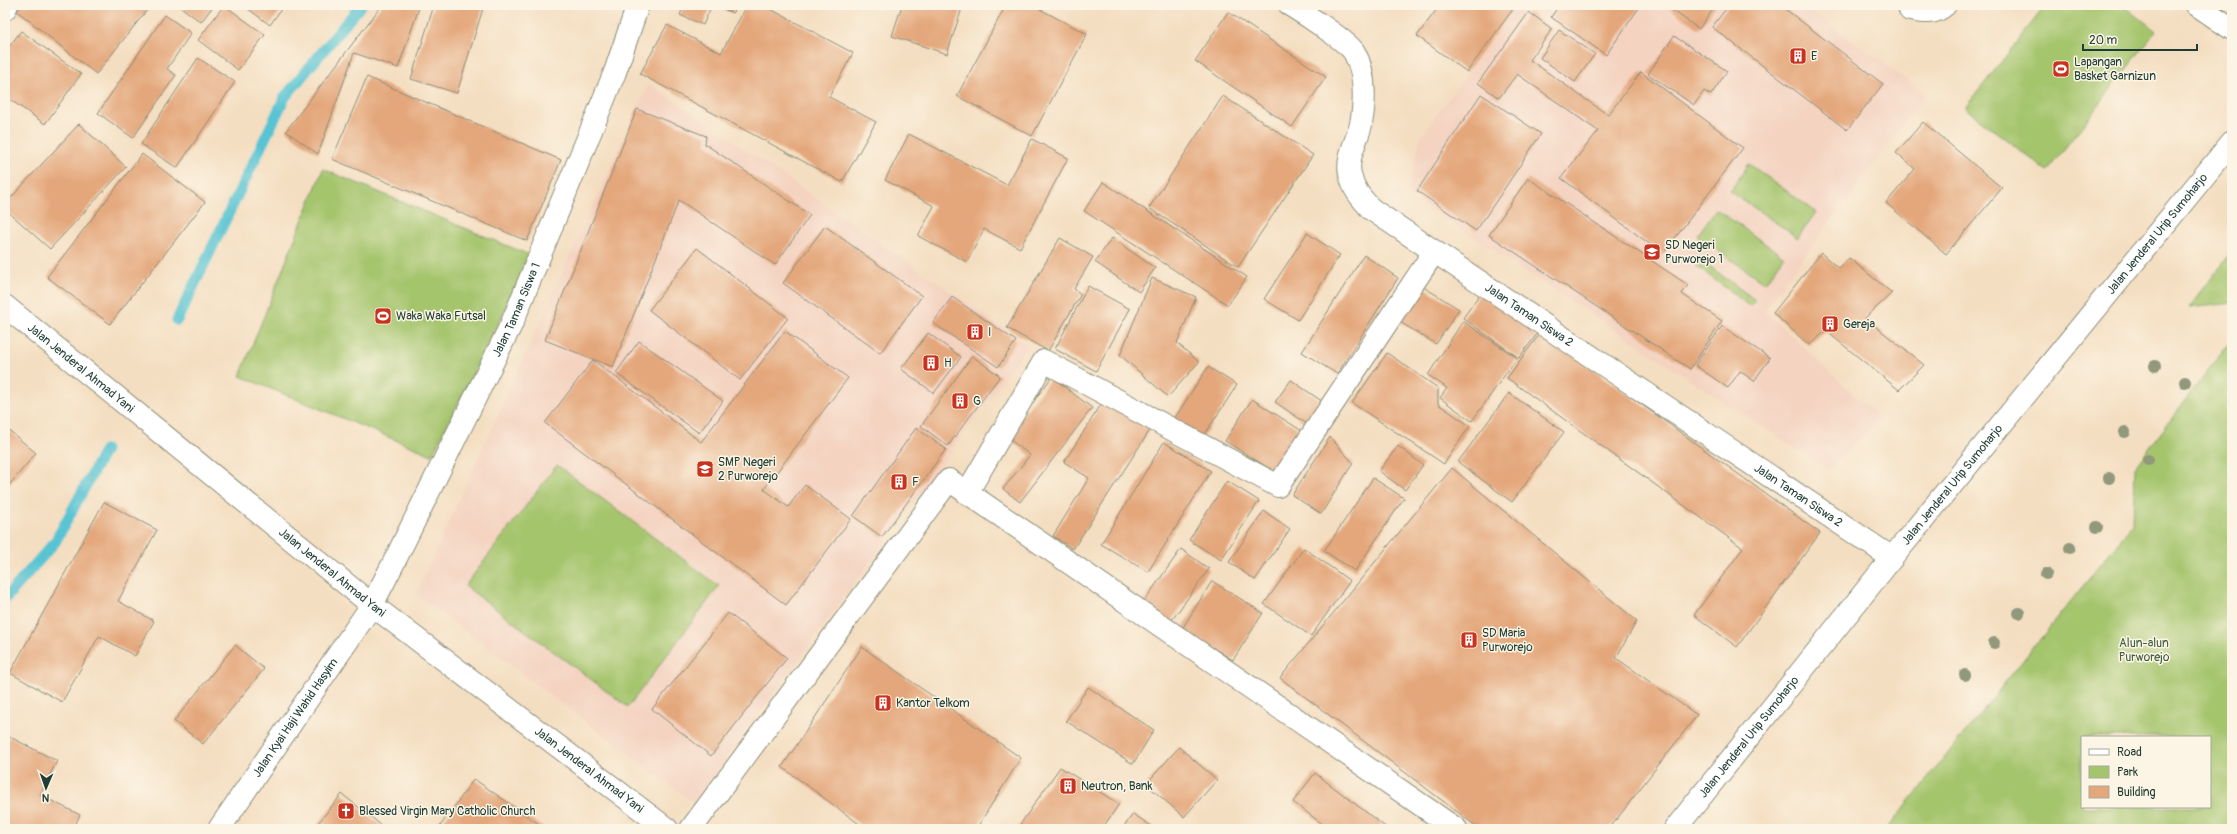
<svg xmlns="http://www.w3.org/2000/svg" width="2237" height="834" font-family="Pangolin,sans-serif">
<rect width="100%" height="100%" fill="#fcf5e5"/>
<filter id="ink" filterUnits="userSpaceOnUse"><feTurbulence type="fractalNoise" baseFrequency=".025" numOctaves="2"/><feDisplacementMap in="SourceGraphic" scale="8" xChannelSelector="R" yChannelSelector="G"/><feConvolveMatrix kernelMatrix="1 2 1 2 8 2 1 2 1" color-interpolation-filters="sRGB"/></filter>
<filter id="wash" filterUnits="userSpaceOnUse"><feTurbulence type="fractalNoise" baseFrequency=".012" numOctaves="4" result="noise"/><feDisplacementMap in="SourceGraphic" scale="16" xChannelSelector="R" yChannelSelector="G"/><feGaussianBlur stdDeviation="0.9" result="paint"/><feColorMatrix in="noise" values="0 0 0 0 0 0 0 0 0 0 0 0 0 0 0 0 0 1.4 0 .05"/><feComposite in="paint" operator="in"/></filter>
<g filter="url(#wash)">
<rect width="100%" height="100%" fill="#f4dec1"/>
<g fill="#f4d3c1">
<polygon points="1517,5 1803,5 1926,94 1764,310 1880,419 1828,470 1408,194 1420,138"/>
<polygon points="649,83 1028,345 694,803 416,594"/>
</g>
<g fill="#a5c56d" stroke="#628150" fill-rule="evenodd">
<polygon points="2046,5 2123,5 2156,31 2047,171 1965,108"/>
<polygon points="1749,164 1816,212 1798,238 1730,191"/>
<polygon points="323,169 532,256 432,455 240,376"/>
<polygon points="1716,209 1784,257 1765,283 1697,236"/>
<polygon points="2232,251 2232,303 2189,308"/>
<polygon points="1701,260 1755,300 1750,306 1696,266"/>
<path d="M2231,340L2232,829H1887L2133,524L2135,467ZM2082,737H2210V807H2082Z"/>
<polygon points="557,465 719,586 628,707 465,586"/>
</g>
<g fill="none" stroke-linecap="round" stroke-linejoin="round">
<g stroke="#59c4d3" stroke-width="11">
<polyline points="177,320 285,97 361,5"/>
<polyline points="5,599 55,542 105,450"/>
</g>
</g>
<g id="blocks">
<g fill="#e4a77c">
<polygon points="22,5 151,5 96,74 17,11"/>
<polygon points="178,5 214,5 201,22"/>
<polygon points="224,5 265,35 238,70 198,40"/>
<polygon points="243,5 284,5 270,25"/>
<polygon points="382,5 420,5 398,68 354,53 318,154 286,131"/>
<polygon points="434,5 484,5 457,93 411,79"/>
<polygon points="684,5 736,5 733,13 712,5 703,25 680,15"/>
<polygon points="747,5 763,5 853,53 829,97 876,122 842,182 640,74 667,25 721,53"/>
<polygon points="902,5 963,5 947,54 892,36"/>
<polygon points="1006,5 1032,5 1087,34 1032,136 957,96"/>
<polygon points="1440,5 1516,5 1467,72 1417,36"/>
<polygon points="1559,5 1641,5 1606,55 1551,17"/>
<polygon points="1665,5 1716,5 1699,29"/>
<polygon points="1729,5 1780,5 1883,84 1847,130 1712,27"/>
<polygon points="1228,12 1326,77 1292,127 1195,61"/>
<polygon points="1529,12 1552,29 1530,60 1608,115 1641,72 1743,148 1663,254 1561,178 1598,131 1517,74 1499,98 1478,83"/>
<polygon points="165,15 191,33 167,69 176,75 133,138 98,113"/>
<polygon points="1559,30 1595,54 1575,82 1540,58"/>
<polygon points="21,31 81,74 45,124 5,96 5,52"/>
<polygon points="1674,36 1727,71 1711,95 1704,91 1694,105 1648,74"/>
<polygon points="198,58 235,82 177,168 141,144"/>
<polygon points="367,77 561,160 527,241 332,159"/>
<polygon points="1481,94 1541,134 1476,231 1417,191"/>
<polygon points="1223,96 1313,155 1238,267 1149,208"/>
<polygon points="637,109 706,136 705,144 810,215 775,265 679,200 613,367 545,340"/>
<polygon points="1923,122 2002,188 1946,254 1886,203 1915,169 1896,153"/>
<polygon points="79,124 126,167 50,249 5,209 5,204"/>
<polygon points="909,134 1007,185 1032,139 1068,158 1020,248 984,229 967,262 918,236 934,206 885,180"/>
<polygon points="142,154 205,202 110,324 47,277"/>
<polygon points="1528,178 1688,285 1682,294 1722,321 1690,369 1489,235"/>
<polygon points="1103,182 1247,277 1228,305 1084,211"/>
<polygon points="825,226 922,296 880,353 783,283"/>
<polygon points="1307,233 1340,255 1298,320 1264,299"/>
<polygon points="1060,238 1093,257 1074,289 1081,294 1048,351 1007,328"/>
<polygon points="1112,238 1155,268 1139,292 1095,262"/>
<polygon points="697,248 788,318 740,380 649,310"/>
<polygon points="1821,253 1838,268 1849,258 1892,293 1865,318 1924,365 1899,390 1826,331 1809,345 1773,313"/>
<polygon points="1364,255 1398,278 1337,374 1302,352"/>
<polygon points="1152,278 1196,297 1177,343 1199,362 1168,397 1120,355"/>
<polygon points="1417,283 1459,309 1436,344 1395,319"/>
<polygon points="1088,286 1130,309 1096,371 1055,349"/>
<polygon points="1482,291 1539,331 1519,358 1463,318"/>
<polygon points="952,297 1016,341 998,367 933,323"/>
<polygon points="1463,321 1517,358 1472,421 1440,398 1447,388 1428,375"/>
<polygon points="1722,326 1770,358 1754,381 1740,371 1728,388 1695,365"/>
<polygon points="785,331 848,378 764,489 788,507 805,485 851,519 786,605 545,423 593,360 701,442"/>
<polygon points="1541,332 1820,533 1737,647 1694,615 1743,548 1507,378"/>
<polygon points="928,333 961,357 934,393 901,369"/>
<polygon points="639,341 723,401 699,433 616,373"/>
<polygon points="1387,353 1438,388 1438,404 1470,426 1444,464 1352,403"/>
<polygon points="972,356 1000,376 948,446 921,426"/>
<polygon points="1208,367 1237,385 1201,440 1172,422"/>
<polygon points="1052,377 1092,408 1020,502 1003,489 1030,455 1006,437"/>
<polygon points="1291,380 1326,404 1310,426 1275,402"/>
<polygon points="1509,393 1564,432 1512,502 1458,462"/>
<polygon points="1252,399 1302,431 1275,472 1225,441"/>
<polygon points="1104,400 1150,430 1073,549 1053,536 1089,478 1064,462"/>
<polygon points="5,427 36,453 5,490"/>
<polygon points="916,428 946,449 882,537 853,516"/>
<polygon points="1330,437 1353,463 1321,514 1292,495"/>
<polygon points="1164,442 1211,471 1148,572 1101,544"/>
<polygon points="1398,446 1423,465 1405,490 1379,471"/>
<polygon points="1452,468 1637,621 1616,658 1697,715 1609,829 1480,829 1280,678"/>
<polygon points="1373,478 1404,498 1355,571 1324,551"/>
<polygon points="1227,481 1259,501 1221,560 1189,540"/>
<polygon points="104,502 157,530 118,601 154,621 135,656 99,636 62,702 10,673"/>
<polygon points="1264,511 1290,529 1255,580 1229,562"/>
<polygon points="1304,548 1350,581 1311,636 1264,604"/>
<polygon points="1181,549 1209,569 1169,624 1142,604"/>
<polygon points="1212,581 1263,613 1233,660 1182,629"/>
<polygon points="728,613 787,658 711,756 652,709"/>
<polygon points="235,645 264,669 203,744 174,721"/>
<polygon points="862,647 1021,758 976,829 866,829 782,767"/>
<polygon points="1088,687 1154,730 1133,764 1066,721"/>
<polygon points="10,737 57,761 40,795 80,815 73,829 5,829 5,747"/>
<polygon points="1179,747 1217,780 1184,817 1146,784"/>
<polygon points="1060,767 1119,804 1102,829 1017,829"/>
<polygon points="1315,773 1388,829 1329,829 1293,802"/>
<polygon points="474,779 546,829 438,829"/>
<polygon points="342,794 386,829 313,829"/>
<polygon points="1133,814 1156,829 1122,829"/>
</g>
</g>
</g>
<g filter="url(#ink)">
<use href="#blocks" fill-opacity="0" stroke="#8a8e7a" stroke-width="1"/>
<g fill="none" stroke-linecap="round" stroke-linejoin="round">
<g stroke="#8a8e7a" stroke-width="24">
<g id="minor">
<path id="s1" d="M1290,5C1303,13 1347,41 1354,52C1366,73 1365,101 1361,124C1358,139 1346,157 1350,174C1353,189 1361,198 1371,209L1892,558"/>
<polyline points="2197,5 2232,29"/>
<polyline points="5,9 7,5"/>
<path d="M1910,10C1923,12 1934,15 1945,5"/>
<polyline points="967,493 1044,361 1278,486 1434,252"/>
<path id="s2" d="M219,829L372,605L395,560L512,323L615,72L638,5"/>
<polyline points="691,829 949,480 1456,829"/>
</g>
</g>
<g stroke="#8a8e7a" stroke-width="24">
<g id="major">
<path id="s3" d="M5,306L372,605L667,829"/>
<path id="s4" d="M1675,829L1892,558L2232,142"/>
</g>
</g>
<use href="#minor" stroke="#fff" stroke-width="22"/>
<use href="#major" stroke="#fff" stroke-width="22"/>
</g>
<g fill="#91987b">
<circle cx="2155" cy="366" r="6"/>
<circle cx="2185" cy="382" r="6"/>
<circle cx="2125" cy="432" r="6"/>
<circle cx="2148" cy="460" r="6"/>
<circle cx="2109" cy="478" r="6"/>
<circle cx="2097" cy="527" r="6"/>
<circle cx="2070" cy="548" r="6"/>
<circle cx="2046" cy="574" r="6"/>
<circle cx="2019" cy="613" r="6"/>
<circle cx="1994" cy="643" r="6"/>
<circle cx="1965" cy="675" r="6"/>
</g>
</g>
<defs>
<g id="building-square" transform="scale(0.9)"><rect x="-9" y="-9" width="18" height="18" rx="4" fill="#c8321e" stroke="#fcf5e5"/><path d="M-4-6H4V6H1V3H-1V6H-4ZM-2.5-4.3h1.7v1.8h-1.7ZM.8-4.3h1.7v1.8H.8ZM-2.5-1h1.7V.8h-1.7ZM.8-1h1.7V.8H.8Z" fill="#fff"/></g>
<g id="stadium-square" transform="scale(0.9)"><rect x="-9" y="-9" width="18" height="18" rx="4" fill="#c8321e" stroke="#fcf5e5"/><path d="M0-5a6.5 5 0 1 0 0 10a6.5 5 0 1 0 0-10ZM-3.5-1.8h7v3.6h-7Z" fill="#fff"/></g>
<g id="school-square" transform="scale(0.9)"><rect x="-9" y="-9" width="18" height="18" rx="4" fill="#c8321e" stroke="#fcf5e5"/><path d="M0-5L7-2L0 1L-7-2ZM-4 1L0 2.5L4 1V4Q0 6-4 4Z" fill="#fff"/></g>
<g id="church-square" transform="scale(0.9)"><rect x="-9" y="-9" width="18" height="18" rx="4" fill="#c8321e" stroke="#fcf5e5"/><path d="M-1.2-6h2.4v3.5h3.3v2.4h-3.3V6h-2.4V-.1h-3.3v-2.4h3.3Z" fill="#fff"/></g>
</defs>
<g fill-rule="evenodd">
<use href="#building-square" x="1798" y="56"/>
<use href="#stadium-square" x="2061" y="69"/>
<use href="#school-square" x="1652" y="252"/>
<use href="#stadium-square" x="383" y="316"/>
<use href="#building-square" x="1830" y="324"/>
<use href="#building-square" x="975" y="332"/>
<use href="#building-square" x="931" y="363"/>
<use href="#building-square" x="960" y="401"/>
<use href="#school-square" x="705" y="469"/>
<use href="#building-square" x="899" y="482"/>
<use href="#building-square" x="1469" y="640"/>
<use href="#building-square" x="883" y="703"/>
<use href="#building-square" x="1068" y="786"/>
<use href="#church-square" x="346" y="811"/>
</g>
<g text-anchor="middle" stroke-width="3" stroke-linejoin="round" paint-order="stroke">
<g font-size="12" fill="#1f3d34" stroke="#fcf5e5" text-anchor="start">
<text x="1811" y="60">E</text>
<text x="2074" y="66">Lapangan<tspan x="2074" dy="14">Basket Garnizun</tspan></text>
<text x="1665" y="249">SD Negeri<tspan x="1665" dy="14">Purworejo 1</tspan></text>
<text x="396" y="320">Waka Waka Futsal</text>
<text x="1843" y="328">Gereja</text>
<text x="988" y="336">I</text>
<text x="944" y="367">H</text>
<text x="973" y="405">G</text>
<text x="718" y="466">SMP Negeri<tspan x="718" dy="14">2 Purworejo</tspan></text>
<text x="912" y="486">F</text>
<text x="1482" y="637">SD Maria<tspan x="1482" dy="14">Purworejo</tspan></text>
<text x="896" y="707">Kantor Telkom</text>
<text x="1081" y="790">Neutron, Bank</text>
<text x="359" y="815">Blessed Virgin Mary Catholic Church</text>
</g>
<g font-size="12" fill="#1f3d34" stroke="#fcf5e5">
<text dy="4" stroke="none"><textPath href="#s4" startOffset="766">Jalan Jenderal Urip Sumoharjo</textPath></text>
<text dy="4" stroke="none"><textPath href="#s2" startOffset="600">Jalan Taman Siswa 1</textPath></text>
<text dy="4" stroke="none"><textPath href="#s1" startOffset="437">Jalan Taman Siswa 2</textPath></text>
<text dy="4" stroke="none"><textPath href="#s3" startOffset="98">Jalan Jenderal Ahmad Yani</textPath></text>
<text dy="4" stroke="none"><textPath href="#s4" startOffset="442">Jalan Jenderal Urip Sumoharjo</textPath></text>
<text dy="4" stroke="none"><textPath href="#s1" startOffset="761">Jalan Taman Siswa 2</textPath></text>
<text dy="4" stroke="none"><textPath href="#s3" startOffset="422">Jalan Jenderal Ahmad Yani</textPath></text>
<text dy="4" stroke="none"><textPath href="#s2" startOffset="135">Jalan Kyai Haji Wahid Hasyim</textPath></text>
<text dy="4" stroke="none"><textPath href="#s4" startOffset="118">Jalan Jenderal Urip Sumoharjo</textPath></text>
<text dy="4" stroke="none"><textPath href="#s3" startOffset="746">Jalan Jenderal Ahmad Yani</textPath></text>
</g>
<g font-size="12" fill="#405f42" stroke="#fcf5e5">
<text x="2144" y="647">Alun-alun<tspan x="2144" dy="14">Purworejo</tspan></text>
</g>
</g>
<rect width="2237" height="834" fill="none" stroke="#fcf5e5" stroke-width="20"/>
<rect x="2081" y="736" width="130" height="72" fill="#fcf5e5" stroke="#a4ab9e"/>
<rect x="2089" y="749" width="20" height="6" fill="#ffffff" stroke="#a4ab9e"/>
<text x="2117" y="756" font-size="12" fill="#1f3d34">Road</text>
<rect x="2089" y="766" width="20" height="12" fill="#a5c56d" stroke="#a4ab9e"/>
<text x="2117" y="776" font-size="12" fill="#1f3d34">Park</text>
<rect x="2089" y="786" width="20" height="12" fill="#e4a77c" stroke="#a4ab9e"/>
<text x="2117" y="796" font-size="12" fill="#1f3d34">Building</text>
<g transform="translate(46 788) rotate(182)" stroke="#fcf5e5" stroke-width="3" paint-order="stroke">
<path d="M0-3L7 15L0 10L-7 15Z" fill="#1f3d34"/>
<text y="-6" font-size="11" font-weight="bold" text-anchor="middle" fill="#1f3d34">N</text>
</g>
<path d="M2083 44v6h114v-6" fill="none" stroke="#1f3d34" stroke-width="2"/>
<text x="2089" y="44" font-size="12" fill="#1f3d34" stroke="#fcf5e5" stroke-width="3" paint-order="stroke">20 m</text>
</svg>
